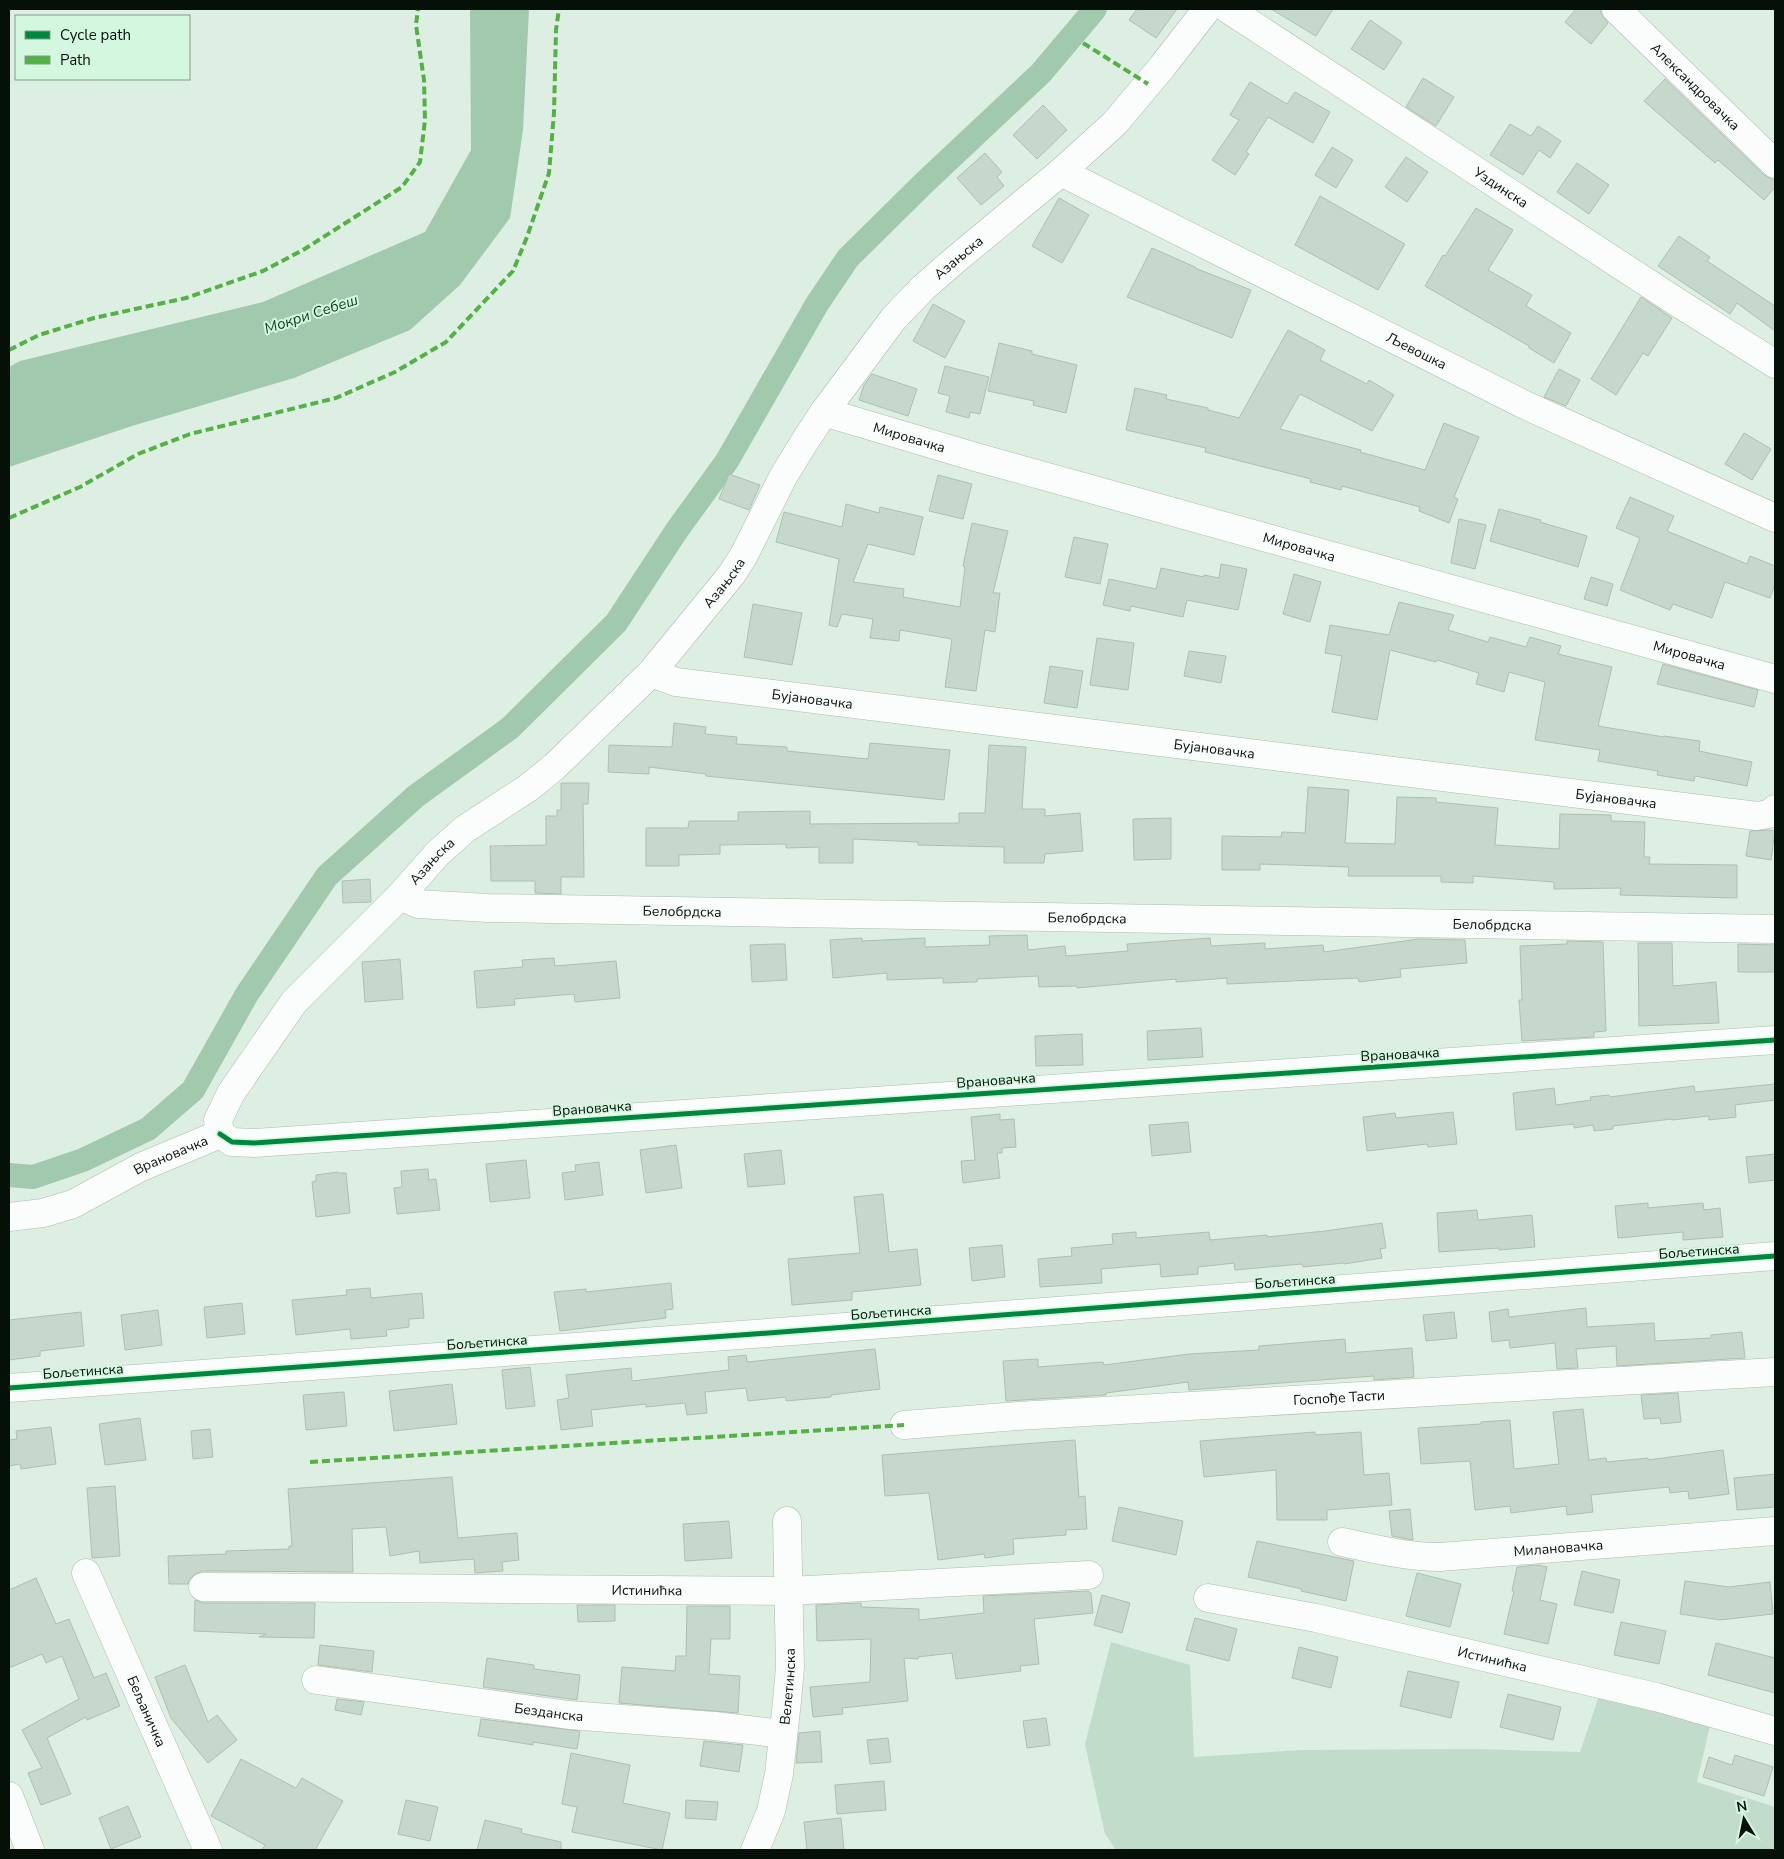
<svg xmlns="http://www.w3.org/2000/svg" width="1784" height="1859" font-family="'Nunito Sans',sans-serif">
<rect width="100%" height="100%" fill="#dcefe2"/>
<polygon fill="#c1dcca" points="1111,1642 1190,1665 1194,1757 1302,1750 1476,1749 1580,1752 1599,1696 1711,1721 1697,1782 1775,1807 1775,1850 1116,1850 1105,1834 1085,1744"/>
<polygon fill="#a0c9ae" points="470,9 529,9 523,130 510,218 460,285 410,330 294,378 132,426 9,467 9,367 20,361 263,302 425,232 471,150"/>
<g fill="none" stroke-linecap="round" stroke-linejoin="round">
<polyline stroke="#a0c9ae" stroke-width="24" points="9,1175 33,1177 83,1160 148,1129 193,1090 247,994 327,876 416,796 510,728 616,623 677,530 727,461 817,304 848,258 925,182 1041,73 1095,9"/>
</g>
<g fill="#c6d8cc" stroke="#afbeb4">
<polygon points="1137,9 1177,9 1156,38 1129,20"/>
<polygon points="1271,9 1333,9 1316,36"/>
<polygon points="1576,9 1601,9 1601,14 1608,23 1591,44 1565,22"/>
<polygon points="1370,20 1402,42 1384,70 1351,49"/>
<polygon points="1423,78 1454,97 1436,126 1406,107"/>
<polygon points="1665,79 1764,175 1771,179 1775,179 1775,187 1764,200 1718,160 1715,163 1644,101"/>
<polygon points="1250,82 1287,104 1295,92 1330,112 1313,143 1268,117 1246,152 1249,154 1235,175 1212,160 1239,120 1230,115"/>
<polygon points="1043,105 1067,130 1037,159 1013,135"/>
<polygon points="1510,124 1531,136 1538,126 1561,141 1550,158 1539,150 1523,175 1490,155"/>
<polygon points="1332,147 1353,160 1336,188 1315,175"/>
<polygon points="985,153 1002,172 997,177 1004,186 981,205 957,178"/>
<polygon points="1406,157 1428,172 1407,202 1385,187"/>
<polygon points="1577,163 1609,185 1589,214 1557,192"/>
<polygon points="1320,196 1405,244 1378,290 1295,245"/>
<polygon points="1059,198 1089,215 1062,263 1032,246"/>
<polygon points="1476,208 1513,230 1488,270 1532,295 1526,306 1571,333 1554,363 1529,348 1529,346 1425,286 1443,255 1445,256"/>
<polygon points="1679,236 1710,257 1707,261 1775,306 1775,331 1737,303 1730,314 1658,266"/>
<polygon points="1152,248 1195,267 1195,268 1251,290 1232,338 1127,297"/>
<polygon points="1641,297 1672,318 1648,356 1643,353 1616,395 1591,379"/>
<polygon points="933,304 965,321 945,358 913,341"/>
<polygon points="1288,330 1325,350 1320,360 1367,384 1369,380 1394,395 1372,431 1300,394 1280,429 1361,450 1360,452 1425,470 1444,423 1479,437 1454,497 1458,499 1449,523 1419,511 1420,507 1342,486 1341,490 1310,482 1311,479 1205,452 1206,448 1126,430 1135,388 1167,395 1166,399 1208,408 1208,410 1239,418"/>
<polygon points="999,343 1032,351 1032,354 1077,365 1066,413 1033,405 1034,401 988,391"/>
<polygon points="945,366 989,377 980,414 970,412 969,418 946,412 950,396 938,393"/>
<polygon points="1559,369 1580,380 1566,406 1544,397"/>
<polygon points="872,374 917,389 908,416 859,400 864,385"/>
<polygon points="1744,433 1771,449 1752,480 1725,464"/>
<polygon points="729,474 760,485 749,510 719,499"/>
<polygon points="938,475 972,484 963,519 929,511"/>
<polygon points="1630,497 1674,516 1667,531 1747,564 1750,556 1775,566 1775,584 1770,598 1725,582 1712,618 1673,604 1670,610 1620,590 1640,538 1616,528"/>
<polygon points="846,504 879,513 880,507 923,517 914,555 868,544 853,582 904,589 903,597 960,607 965,567 963,566 972,523 1008,531 993,593 1000,593 995,632 985,630 976,691 945,687 952,639 900,630 899,641 870,638 873,619 842,614 837,627 829,625 839,559 776,542 784,512 842,527"/>
<polygon points="1499,509 1541,520 1540,522 1587,536 1578,567 1490,541"/>
<polygon points="1459,519 1486,525 1475,569 1451,563"/>
<polygon points="1074,537 1108,544 1100,584 1065,577"/>
<polygon points="1221,564 1247,569 1238,610 1187,600 1183,617 1131,606 1130,611 1103,605 1109,579 1156,589 1161,568 1204,577 1204,575 1219,578"/>
<polygon points="1294,574 1321,582 1310,622 1283,614"/>
<polygon points="1591,577 1613,584 1607,606 1584,599"/>
<polygon points="1399,602 1454,615 1448,630 1488,642 1490,637 1526,647 1530,637 1561,646 1558,654 1612,667 1598,726 1664,737 1664,736 1700,741 1699,751 1752,762 1747,786 1695,776 1694,781 1657,775 1658,771 1598,761 1600,750 1535,740 1545,682 1509,672 1504,692 1476,684 1479,673 1437,660 1436,662 1390,650 1377,720 1332,712 1342,656 1325,653 1330,625 1389,635"/>
<polygon points="753,604 802,613 792,665 744,657"/>
<polygon points="1097,638 1134,643 1128,690 1090,685"/>
<polygon points="1189,651 1226,656 1221,683 1184,676"/>
<polygon points="1663,664 1758,690 1754,707 1657,684"/>
<polygon points="1050,666 1083,671 1077,708 1044,703"/>
<polygon points="674,723 706,727 705,734 737,737 736,744 787,747 787,751 868,759 870,743 950,750 944,800 706,776 706,774 649,767 649,774 608,772 609,745 672,747"/>
<polygon points="989,745 1026,747 1022,809 1045,809 1045,816 1080,813 1083,851 1045,854 1044,863 1004,863 1004,847 918,845 918,842 853,839 853,863 819,863 819,847 786,848 786,844 720,845 720,854 679,855 679,866 646,866 646,828 688,828 689,821 738,821 738,812 810,811 810,824 959,823 959,813 985,813"/>
<polygon points="561,783 589,783 588,804 583,804 584,877 561,877 561,894 535,893 535,881 491,881 490,846 546,845 546,816 557,816 557,810 561,810"/>
<polygon points="1308,787 1349,790 1345,843 1395,844 1397,797 1436,798 1436,802 1498,808 1495,845 1559,849 1560,814 1611,815 1611,821 1645,822 1644,857 1650,857 1649,864 1737,865 1737,898 1620,895 1621,888 1554,889 1554,882 1473,876 1473,883 1441,882 1441,876 1348,876 1349,867 1260,864 1260,870 1222,870 1222,836 1281,837 1282,832 1305,833"/>
<polygon points="1171,818 1171,859 1134,860 1133,819"/>
<polygon points="1768,830 1775,831 1771,860 1746,856 1750,831"/>
<polygon points="370,879 371,902 343,903 342,881"/>
<polygon points="1027,935 1028,950 1065,946 1066,956 1128,951 1127,944 1210,938 1211,946 1265,943 1265,949 1323,945 1324,952 1419,939 1465,940 1467,963 1400,969 1401,977 1359,982 1358,978 1227,984 1227,978 1176,982 1176,979 1077,988 1077,986 1039,987 1038,976 977,979 977,982 943,983 943,978 887,980 887,973 833,978 830,940 862,938 862,941 925,938 925,947 990,945 989,936"/>
<polygon points="1567,941 1603,942 1606,1031 1594,1032 1594,1037 1522,1041 1519,1000 1522,1000 1520,946 1567,944"/>
<polygon points="1638,943 1672,943 1673,986 1716,982 1719,1023 1639,1026"/>
<polygon points="776,944 785,944 787,980 752,982 750,945"/>
<polygon points="1738,944 1775,945 1775,972 1738,972"/>
<polygon points="554,958 555,966 616,961 620,998 575,1002 574,994 514,999 515,1005 477,1008 474,971 523,967 522,960"/>
<polygon points="400,959 403,999 365,1002 362,962"/>
<polygon points="1201,1028 1203,1057 1148,1060 1147,1031"/>
<polygon points="1082,1034 1083,1065 1036,1066 1035,1036"/>
<polygon points="1775,1084 1775,1100 1735,1105 1736,1117 1709,1120 1709,1116 1672,1120 1672,1119 1613,1126 1613,1129 1594,1131 1593,1125 1574,1128 1574,1124 1516,1130 1513,1093 1554,1088 1556,1105 1591,1100 1590,1097 1609,1095 1610,1097 1694,1086 1695,1092"/>
<polygon points="1453,1112 1457,1144 1428,1147 1427,1144 1367,1151 1363,1117 1395,1113 1396,1118"/>
<polygon points="1000,1114 1000,1120 1014,1119 1016,1147 1002,1148 1002,1153 997,1153 1000,1178 963,1183 961,1161 975,1160 971,1117"/>
<polygon points="1188,1122 1191,1152 1152,1156 1149,1125"/>
<polygon points="676,1145 682,1188 646,1193 640,1150"/>
<polygon points="781,1150 785,1184 748,1187 744,1154"/>
<polygon points="1775,1154 1775,1180 1749,1183 1746,1157"/>
<polygon points="526,1160 530,1198 490,1202 486,1164"/>
<polygon points="599,1162 603,1195 565,1200 562,1173 576,1171 575,1165"/>
<polygon points="428,1169 429,1180 436,1179 440,1210 397,1214 394,1188 402,1187 401,1171"/>
<polygon points="338,1172 339,1173 346,1173 350,1213 316,1217 312,1182 316,1181 316,1175"/>
<polygon points="883,1194 889,1252 917,1249 921,1285 852,1292 852,1300 792,1305 788,1259 860,1253 854,1197"/>
<polygon points="1648,1203 1648,1208 1703,1203 1704,1210 1720,1208 1723,1237 1683,1240 1683,1232 1618,1238 1615,1206"/>
<polygon points="1477,1210 1478,1220 1532,1215 1535,1247 1499,1250 1499,1248 1439,1252 1437,1213"/>
<polygon points="1382,1223 1386,1248 1380,1249 1382,1258 1344,1264 1344,1263 1303,1267 1302,1264 1235,1270 1234,1263 1198,1267 1198,1274 1161,1277 1160,1264 1101,1269 1102,1283 1040,1287 1038,1259 1072,1256 1071,1248 1113,1244 1112,1234 1136,1232 1136,1238 1209,1232 1210,1240 1267,1235 1267,1237 1325,1231"/>
<polygon points="1002,1245 1005,1277 972,1281 969,1248"/>
<polygon points="671,1283 673,1309 665,1310 666,1318 560,1331 554,1292 586,1289 586,1292"/>
<polygon points="370,1288 371,1298 422,1293 424,1318 409,1319 409,1327 386,1330 387,1336 351,1339 350,1329 296,1335 292,1300 347,1295 346,1290"/>
<polygon points="242,1303 245,1334 207,1338 204,1307"/>
<polygon points="1586,1308 1587,1327 1654,1323 1655,1341 1711,1338 1711,1335 1742,1332 1745,1358 1617,1366 1616,1346 1576,1349 1578,1368 1557,1369 1555,1343 1510,1348 1509,1340 1492,1342 1489,1312 1508,1309 1509,1317"/>
<polygon points="158,1310 162,1345 125,1350 121,1315"/>
<polygon points="81,1312 84,1346 40,1351 40,1356 9,1360 9,1320"/>
<polygon points="1454,1312 1457,1338 1426,1341 1423,1315"/>
<polygon points="1345,1339 1346,1353 1412,1348 1414,1377 1374,1380 1374,1376 1189,1390 1188,1382 1106,1393 1106,1395 1006,1401 1003,1361 1038,1359 1038,1367 1103,1362 1104,1365 1189,1354 1259,1350 1259,1346"/>
<polygon points="875,1349 880,1389 831,1395 831,1397 786,1401 786,1397 748,1401 746,1388 705,1392 707,1413 687,1415 685,1403 646,1407 646,1404 591,1410 593,1426 561,1430 557,1400 569,1398 566,1375 631,1368 632,1381 729,1370 728,1357 746,1355 747,1362"/>
<polygon points="530,1367 535,1406 506,1409 502,1370"/>
<polygon points="452,1384 457,1424 394,1431 389,1391"/>
<polygon points="344,1392 347,1426 306,1430 303,1395"/>
<polygon points="1678,1393 1681,1422 1661,1424 1660,1418 1644,1419 1641,1395"/>
<polygon points="1583,1409 1589,1460 1606,1458 1607,1462 1648,1458 1648,1460 1723,1450 1729,1494 1689,1499 1688,1491 1670,1493 1669,1487 1591,1495 1593,1512 1567,1515 1566,1506 1511,1513 1510,1506 1475,1510 1470,1461 1421,1464 1418,1428 1481,1424 1481,1422 1510,1420 1514,1469 1559,1464 1553,1412"/>
<polygon points="140,1418 146,1460 105,1465 99,1424"/>
<polygon points="51,1427 56,1464 21,1469 20,1464 9,1466 9,1440 17,1439 16,1431"/>
<polygon points="210,1429 213,1457 193,1459 191,1431"/>
<polygon points="1315,1432 1315,1435 1361,1432 1364,1475 1389,1473 1392,1505 1327,1510 1327,1520 1277,1520 1276,1470 1204,1477 1200,1441"/>
<polygon points="1075,1440 1079,1497 1085,1496 1087,1529 1066,1530 1066,1535 1013,1539 1014,1554 985,1558 984,1554 938,1560 929,1493 885,1496 882,1455"/>
<polygon points="1775,1474 1775,1507 1737,1510 1734,1478"/>
<polygon points="452,1477 458,1538 517,1533 519,1560 502,1562 503,1571 475,1573 474,1559 420,1563 419,1551 390,1556 386,1527 352,1529 353,1572 203,1571 195,1574 190,1579 188,1584 169,1584 168,1556 226,1554 226,1551 289,1549 289,1546 292,1546 288,1489"/>
<polygon points="115,1486 120,1556 92,1558 87,1488"/>
<polygon points="1119,1507 1183,1521 1176,1555 1112,1541"/>
<polygon points="1410,1509 1413,1540 1392,1536 1389,1511"/>
<polygon points="729,1521 732,1558 685,1561 683,1524"/>
<polygon points="1257,1541 1354,1561 1346,1601 1301,1591 1302,1589 1248,1577"/>
<polygon points="1538,1565 1547,1567 1540,1600 1557,1604 1548,1644 1504,1634 1514,1591 1512,1591 1517,1567"/>
<polygon points="1582,1571 1620,1580 1613,1613 1574,1605"/>
<polygon points="1417,1573 1461,1584 1450,1627 1406,1616"/>
<polygon points="36,1578 56,1624 69,1619 94,1678 106,1673 120,1706 87,1720 86,1717 47,1738 71,1794 41,1805 28,1773 42,1768 22,1730 79,1699 62,1656 46,1663 42,1654 9,1668 9,1590"/>
<polygon points="1685,1581 1729,1587 1770,1582 1773,1614 1720,1620 1680,1614"/>
<polygon points="1088,1591 1091,1593 1093,1613 1034,1619 1039,1664 1020,1666 1021,1671 956,1679 952,1653 918,1657 918,1659 904,1658 908,1701 842,1708 843,1714 813,1717 810,1687 870,1682 871,1639 817,1641 816,1605 861,1603 861,1607 919,1609 919,1620 984,1613 983,1596"/>
<polygon points="1102,1595 1130,1603 1122,1633 1094,1625"/>
<polygon points="195,1600 203,1603 315,1603 314,1638 259,1637 266,1634 194,1631"/>
<polygon points="577,1605 615,1605 615,1621 578,1622"/>
<polygon points="687,1606 730,1606 730,1639 711,1639 709,1674 740,1676 738,1713 619,1703 622,1667 675,1671 676,1656 686,1656"/>
<polygon points="1195,1618 1237,1629 1229,1661 1186,1650"/>
<polygon points="1621,1622 1666,1631 1659,1664 1614,1655"/>
<polygon points="1716,1643 1775,1658 1775,1693 1708,1675"/>
<polygon points="320,1645 374,1651 372,1672 318,1665"/>
<polygon points="1299,1647 1338,1657 1331,1688 1292,1678"/>
<polygon points="487,1658 534,1665 534,1669 580,1675 577,1700 483,1687"/>
<polygon points="185,1665 208,1722 217,1715 237,1740 208,1763 171,1718 155,1677"/>
<polygon points="1408,1671 1459,1682 1451,1718 1400,1706"/>
<polygon points="1508,1694 1561,1707 1553,1740 1500,1727"/>
<polygon points="337,1699 364,1702 361,1715 335,1710"/>
<polygon points="1046,1718 1050,1745 1027,1748 1023,1721"/>
<polygon points="481,1719 580,1731 577,1749 533,1742 533,1745 478,1736"/>
<polygon points="820,1731 822,1762 796,1763 799,1733"/>
<polygon points="888,1738 891,1762 870,1764 867,1740"/>
<polygon points="704,1741 743,1745 739,1772 700,1766"/>
<polygon points="571,1753 630,1765 623,1803 670,1813 662,1850 572,1832 577,1807 562,1804"/>
<polygon points="1735,1755 1773,1767 1764,1796 1703,1777 1709,1757 1732,1765"/>
<polygon points="241,1759 296,1788 302,1778 343,1801 315,1850 262,1850 265,1845 211,1816"/>
<polygon points="884,1781 886,1810 837,1814 835,1785"/>
<polygon points="406,1800 438,1807 430,1841 398,1834"/>
<polygon points="686,1800 718,1802 716,1820 685,1818"/>
<polygon points="128,1806 141,1837 111,1849 99,1818"/>
<polygon points="841,1818 844,1850 807,1850 804,1822"/>
<polygon points="485,1820 522,1829 521,1833 561,1842 561,1850 477,1850"/>
</g>
<g fill="none" stroke-linecap="round" stroke-linejoin="round">
<g stroke="#acbbb1" stroke-width="29">
<g id="minor">
<path id="s1" d="M1228,9L1680,304L1775,364"/>
<path id="s2" d="M1616,9L1775,164"/>
<path id="s3" d="M1061,172L1525,405L1775,518"/>
<path id="s4" d="M824,412L979,458L1775,679"/>
<path id="s5" d="M651,673L676,682L1757,816L1769,814L1775,809"/>
<path id="s6" d="M400,896L418,904L488,908L1775,929"/>
<polyline points="220,1134 232,1142 254,1143 1775,1040"/>
<path id="s7" d="M220,1134L218,1120L231,1093L294,1002L400,896L438,853L465,829L528,788L554,767L651,673L732,574L744,555L783,477L805,441L824,412L894,318L924,287L955,260L1061,172L1115,123L1162,67L1207,9"/>
<path id="s8" d="M9,1217L43,1213L73,1204L141,1167L220,1134"/>
<polyline points="9,1388 754,1334 1775,1256"/>
<path id="s9" d="M904,1425L1018,1416L1775,1372"/>
<path id="s10" d="M1342,1542C1375,1549 1406,1557 1440,1557L1775,1531"/>
<path id="s11" d="M86,1573L208,1850"/>
<path id="s12" d="M203,1587L789,1591L1089,1575"/>
<path id="s13" d="M1208,1598L1316,1618L1656,1697L1775,1731"/>
<path id="s14" d="M316,1680L569,1715L715,1726L783,1734"/>
<polyline points="9,1796 30,1850"/>
<path id="s15" d="M755,1850L771,1811L779,1774L787,1701L790,1667L787,1521"/>
</g>
</g>
<use href="#minor" stroke="#fafdfb" stroke-width="28"/>
<g stroke="#54b144" stroke-width="4" stroke-dasharray="8 4" stroke-linecap="butt">
<polyline points="1083,43 1148,84"/>
<polyline points="9,350 39,335 94,318 186,298 263,271 303,250 402,187 420,162 425,120 424,80 416,25 418,9"/>
<polyline points="9,518 80,487 138,454 190,434 336,398 395,372 446,342 513,271 527,237 549,173 554,113 556,30 559,9"/>
<polyline points="310,1462 904,1425"/>
</g>
<g stroke="#d4f7df" stroke-width="8">
<g id="cycleway">
<polyline points="220,1134 232,1142 254,1143 1775,1040"/>
<polyline points="9,1388 754,1334 1775,1256"/>
</g>
</g>
<use href="#cycleway" stroke="#00873e" stroke-width="5"/>
</g>
<g text-anchor="middle" stroke-width="4" stroke-linejoin="round" paint-order="stroke">
<g font-size="14" fill="#051008" stroke="#d4f7df">
<text dy="5" stroke="none"><textPath href="#s2" startOffset="111">Александровачка</textPath></text>
<text dy="5" stroke="none"><textPath href="#s1" startOffset="326">Уздинска</textPath></text>
<text dy="5" stroke="none"><textPath href="#s7" startOffset="1162">Азањска</textPath></text>
<text dy="5" stroke="none"><textPath href="#s3" startOffset="398">Љевошка</textPath></text>
<text dy="5" stroke="none"><textPath href="#s4" startOffset="89">Мировачка</textPath></text>
<text dy="5" stroke="none"><textPath href="#s4" startOffset="494">Мировачка</textPath></text>
<text dy="5" stroke="none"><textPath href="#s7" startOffset="758">Азањска</textPath></text>
<text dy="5" stroke="none"><textPath href="#s4" startOffset="899">Мировачка</textPath></text>
<text dy="5" stroke="none"><textPath href="#s5" startOffset="164">Бујановачка</textPath></text>
<text dy="5" stroke="none"><textPath href="#s5" startOffset="569">Бујановачка</textPath></text>
<text dy="5" stroke="none"><textPath href="#s5" startOffset="974">Бујановачка</textPath></text>
<text dy="5" stroke="none"><textPath href="#s7" startOffset="352">Азањска</textPath></text>
<text dy="5" stroke="none"><textPath href="#s6" startOffset="284">Белобрдска</textPath></text>
<text dy="5" stroke="none"><textPath href="#s6" startOffset="689">Белобрдска</textPath></text>
<text dy="5" stroke="none"><textPath href="#s6" startOffset="1094">Белобрдска</textPath></text>
<text transform="translate(1400 1054) rotate(-3)" y="5">Врановачка</text>
<text transform="translate(996 1080) rotate(-4)" y="5">Врановачка</text>
<text transform="translate(592 1108) rotate(-4)" y="5">Врановачка</text>
<text dy="5" stroke="none"><textPath href="#s8" startOffset="175">Врановачка</textPath></text>
<text transform="translate(1699 1251) rotate(-4)" y="5">Бољетинска</text>
<text transform="translate(1295 1281) rotate(-4)" y="5">Бољетинска</text>
<text transform="translate(891 1312) rotate(-4)" y="5">Бољетинска</text>
<text transform="translate(487 1342) rotate(-4)" y="5">Бољетинска</text>
<text transform="translate(83 1371) rotate(-4)" y="5">Бољетинска</text>
<text dy="5" stroke="none"><textPath href="#s9" startOffset="436">Госпође Тасти</textPath></text>
<text dy="5" stroke="none"><textPath href="#s10" startOffset="218">Милановачка</textPath></text>
<text dy="5" stroke="none"><textPath href="#s12" startOffset="444">Истинићка</textPath></text>
<text dy="5" stroke="none"><textPath href="#s13" startOffset="291">Истинићка</textPath></text>
<text dy="5" stroke="none"><textPath href="#s15" startOffset="168">Велетинска</textPath></text>
<text dy="5" stroke="none"><textPath href="#s14" startOffset="235">Безданска</textPath></text>
<text dy="5" stroke="none"><textPath href="#s11" startOffset="151">Бељаничка</textPath></text>
</g>
<g font-size="15" font-style="italic" fill="#103922" stroke="#d4f7df">
<text transform="translate(311 314) rotate(-18)" y="5">Мокри Себеш</text>
</g>
</g>
<rect width="1784" height="1859" fill="none" stroke="#051008" stroke-width="20"/>
<rect x="15" y="15" width="175" height="65" fill="#d4f7df" stroke="#819b89"/>
<rect x="25" y="31" width="25" height="8" fill="#00873e" stroke="#819b89"/>
<text x="60" y="40" font-size="15" fill="#051008">Cycle path</text>
<rect x="25" y="56" width="25" height="8" fill="#54b144" stroke="#819b89"/>
<text x="60" y="65" font-size="15" fill="#051008">Path</text>
<g transform="translate(1744 1819) rotate(350)" stroke="#d4f7df" stroke-width="4" paint-order="stroke">
<path d="M0-4L9 19L0 12L-9 19Z" fill="#051008"/>
<text y="-8" font-size="14" font-weight="bold" text-anchor="middle" fill="#051008">N</text>
</g>
</svg>
